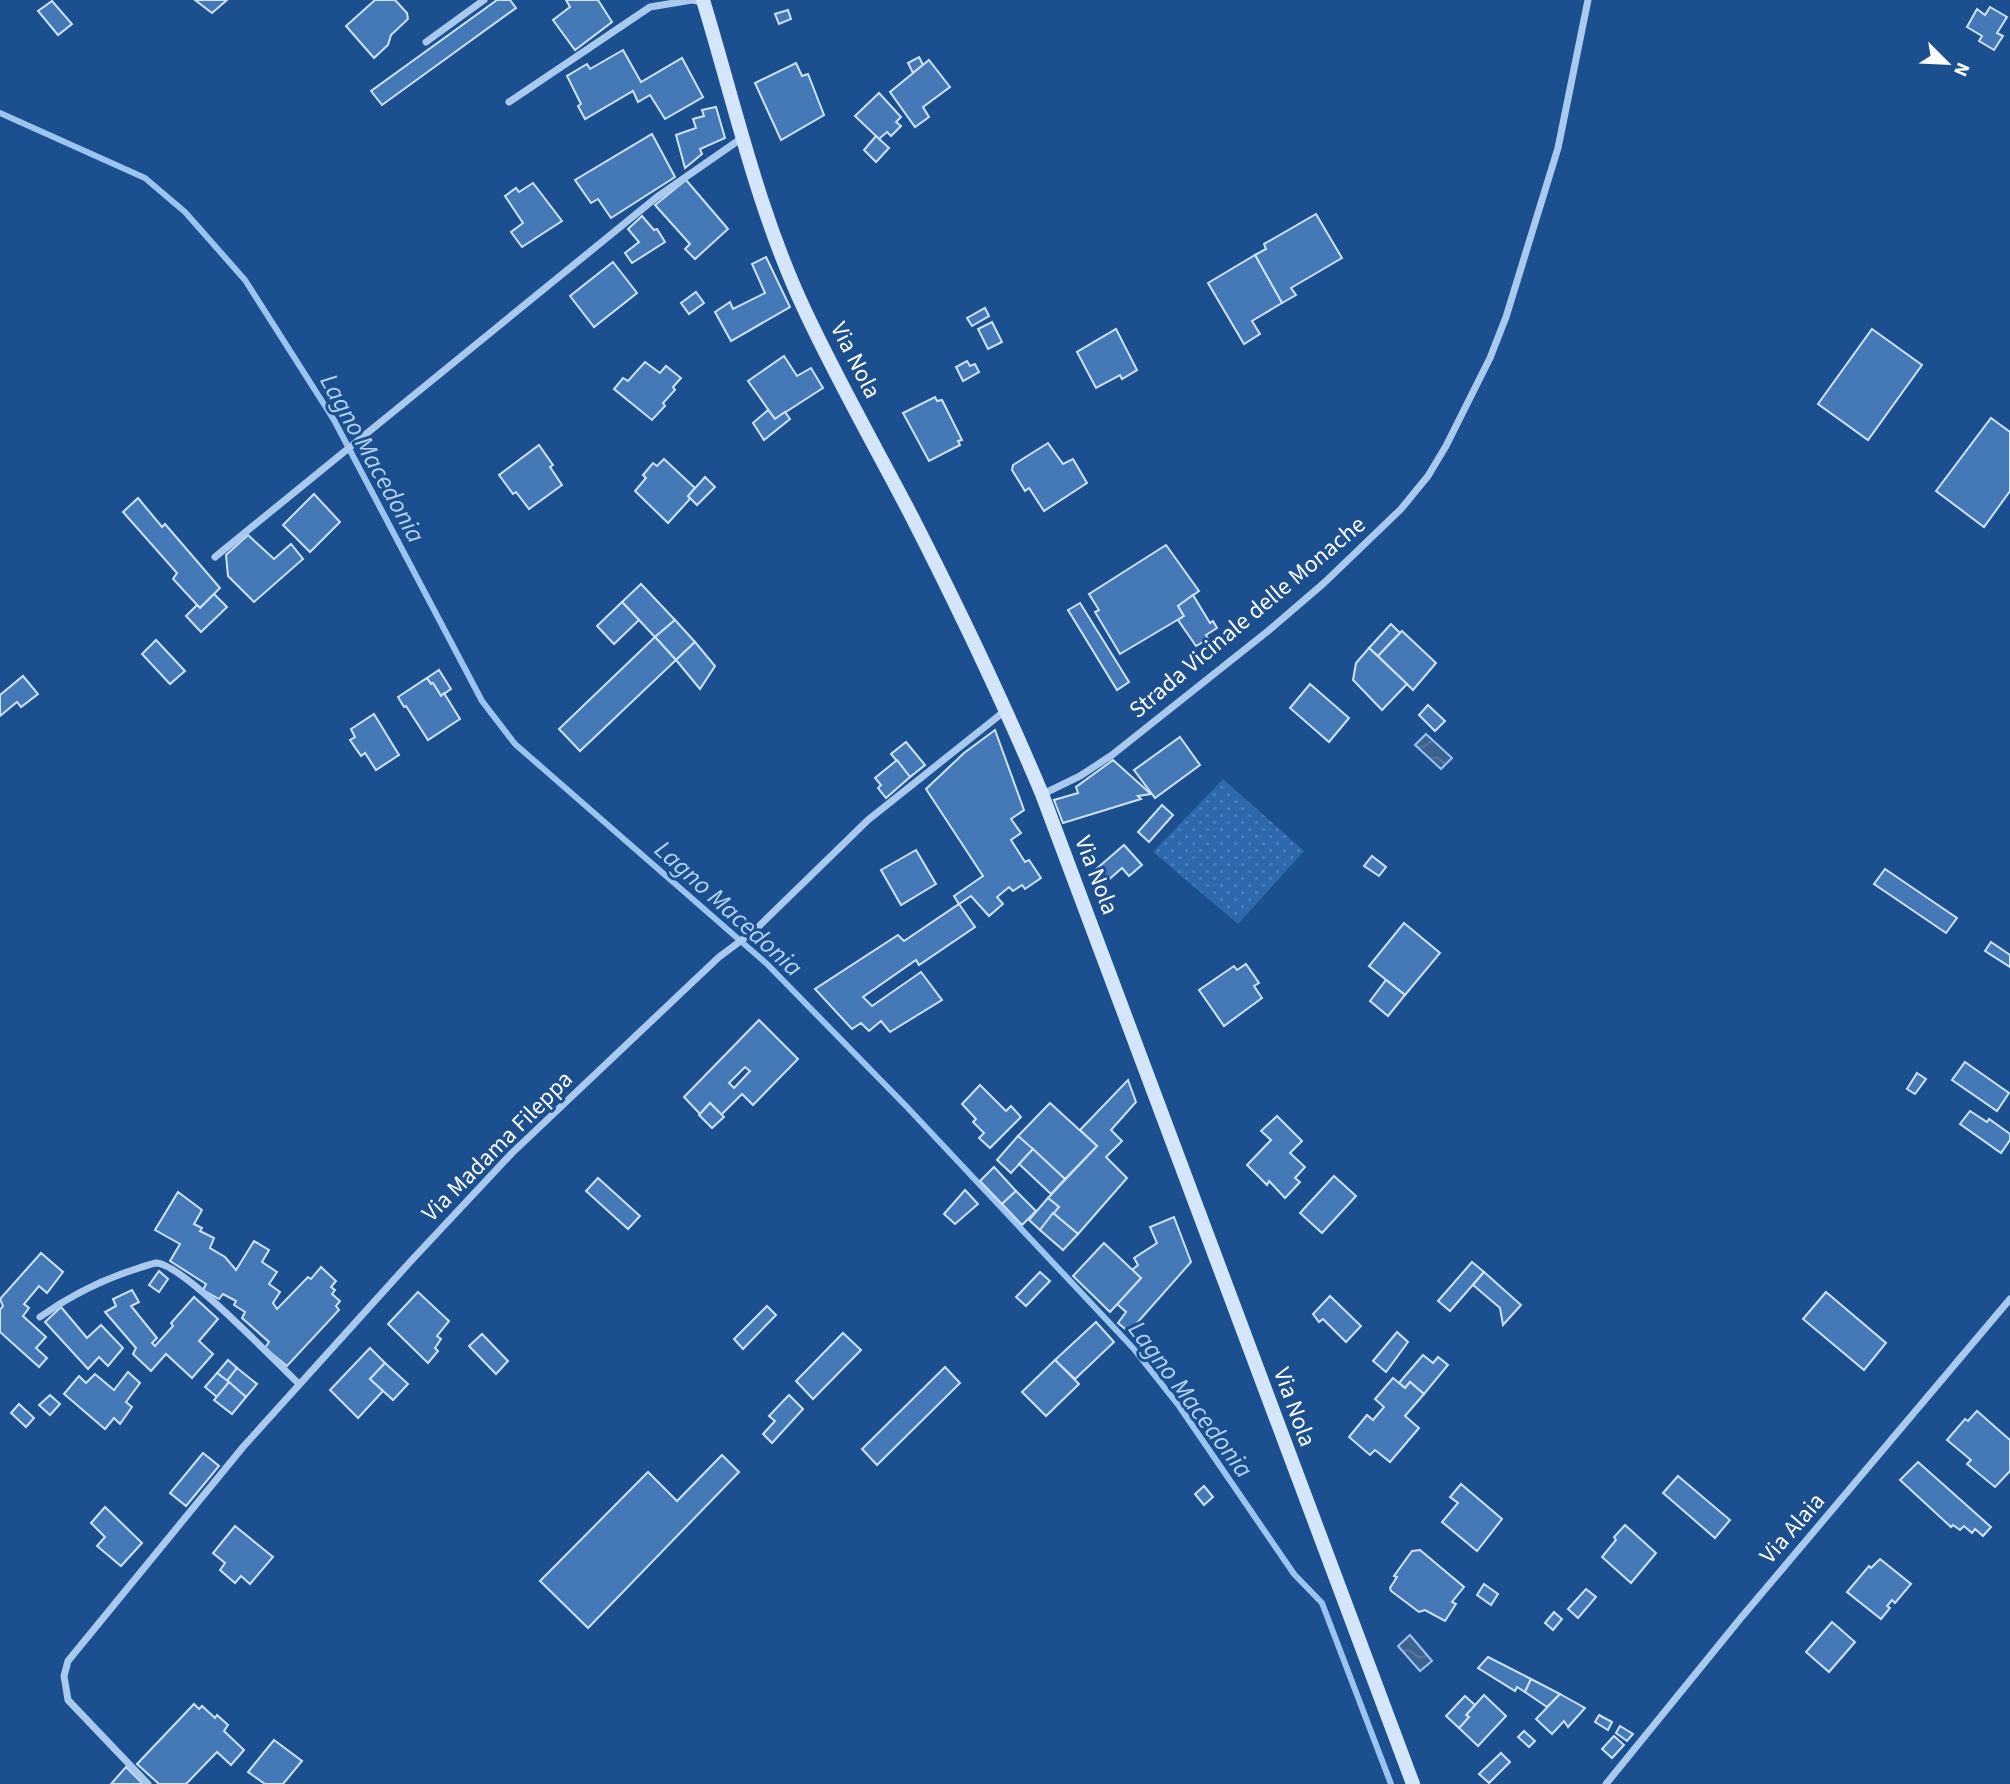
<svg xmlns="http://www.w3.org/2000/svg" width="2010" height="1784" font-family="'Source Sans 3',sans-serif">
<defs>
<pattern id="grass-dots" width="8" height="8" patternUnits="userSpaceOnUse" patternTransform="scale(1.75)"><rect width="8" height="8" fill="#2e69ad"/><path d="M2 2h.1M6 6h.1" fill="none" stroke="#4d80b9" stroke-width="1.8" stroke-linecap="round"/></pattern>
<pattern id="water-waves" width="16" height="10" patternUnits="userSpaceOnUse" patternTransform="scale(1.75)"><rect width="16" height="10" fill="#3c6290"/><path d="M0 5q4-4 8 0t8 0" fill="none" stroke="#597aa1"/></pattern>
</defs>
<rect width="100%" height="100%" fill="#1b4f8f"/>
<polygon fill="url(#grass-dots)" points="1223,779 1304,851 1238,924 1153,852"/>
<g fill="url(#water-waves)" stroke="#9cc4f0" stroke-width="2">
<polygon points="1426,734 1452,758 1441,769 1415,745"/>
<polygon points="1410,1635 1432,1661 1420,1671 1398,1646"/>
</g>
<g fill="none" stroke-linecap="round" stroke-linejoin="round">
<polyline stroke="#9cc4f0" stroke-width="6" points="0,113 145,178 185,212 245,280 334,420 482,701 515,744 767,964 906,1106 1133,1348 1179,1406 1294,1574 1322,1603 1391,1784"/>
</g>
<g fill="#4478b7" stroke="#cfe3fa" stroke-width="2" fill-rule="evenodd">
<polygon points="195,0 227,0 212,13"/>
<polygon points="375,0 395,0 407,13 408,19 391,35 388,45 374,58 346,26"/>
<polygon points="497,0 510,0 516,8 382,105 371,91"/>
<polygon points="566,0 598,0 612,22 575,50 553,20 570,7"/>
<polygon points="52,1 72,24 58,35 38,11"/>
<polygon points="1990,7 2007,17 1997,33 2003,36 1994,50 1979,41 1982,36 1967,27 1977,9 1985,15"/>
<polygon points="788,10 791,19 779,24 775,14"/>
<polygon points="623,50 641,82 682,58 703,97 665,119 650,95 638,102 633,91 585,119 578,106 581,104 567,76 587,64 590,69"/>
<polygon points="919,57 923,65 913,73 908,63"/>
<polygon points="929,60 950,87 923,107 929,117 915,127 890,92"/>
<polygon points="796,63 802,76 808,74 824,115 781,140 755,83"/>
<polygon points="879,93 901,117 896,122 901,126 891,136 887,132 879,139 855,116"/>
<polygon points="716,107 725,138 700,149 702,154 685,168 676,135 696,128 693,119 704,116 702,110"/>
<polygon points="652,134 675,177 611,218 598,199 591,203 575,180"/>
<polygon points="876,136 889,148 876,162 864,150"/>
<polygon points="686,180 728,229 695,259 685,249 690,244 655,205"/>
<polygon points="533,183 562,221 522,247 511,232 523,223 505,196 516,188 519,192"/>
<polygon points="1316,214 1342,258 1291,288 1296,295 1282,303 1255,255 1266,249 1264,244"/>
<polygon points="642,216 654,230 657,229 665,242 632,263 625,253 639,242 628,229"/>
<polygon points="1255,255 1282,303 1252,321 1260,334 1244,344 1208,283"/>
<polygon points="766,257 790,307 731,341 715,312 730,302 733,309 765,293 752,264"/>
<polygon points="613,262 637,293 594,327 570,296"/>
<polygon points="696,292 704,303 689,314 681,303"/>
<polygon points="985,308 989,316 972,326 967,318"/>
<polygon points="992,322 1002,342 988,349 978,329"/>
<polygon points="1116,329 1137,370 1122,379 1120,375 1096,388 1077,352"/>
<polygon points="1872,329 1922,365 1868,440 1818,404"/>
<polygon points="784,356 797,376 811,368 823,388 775,419 748,381"/>
<polygon points="967,361 970,366 975,364 979,372 963,381 956,367"/>
<polygon points="645,362 660,373 666,366 681,378 673,387 675,390 663,403 665,406 652,420 614,389 623,378 628,381"/>
<polygon points="935,397 937,401 942,400 962,440 958,441 960,445 929,461 903,413"/>
<polygon points="768,410 775,419 785,412 790,419 764,440 753,423"/>
<polygon points="1991,418 2010,432 2010,491 1984,527 1936,491"/>
<polygon points="1048,443 1063,464 1073,459 1087,483 1044,511 1029,488 1025,491 1012,470 1013,465"/>
<polygon points="539,445 553,465 550,467 562,485 529,509 516,492 513,494 499,475"/>
<polygon points="664,459 695,488 688,496 690,499 668,523 635,491 646,478 643,475 653,463 657,466"/>
<polygon points="705,477 715,487 697,505 688,496"/>
<polygon points="314,494 340,522 310,552 283,525"/>
<polygon points="138,498 162,527 165,524 220,588 200,608 173,579 177,573 123,512"/>
<polygon points="248,535 274,559 291,544 303,559 254,602 228,576 226,555"/>
<polygon points="1166,545 1199,591 1178,606 1184,616 1120,654 1095,612 1099,610 1089,594"/>
<polygon points="641,584 675,620 655,637 622,602"/>
<polygon points="214,594 227,607 201,632 186,616 197,605 200,608"/>
<polygon points="1193,595 1210,623 1213,621 1217,628 1206,635 1208,639 1196,646 1178,620 1184,616 1178,606"/>
<polygon points="622,602 639,620 614,644 597,626"/>
<polygon points="1080,603 1129,682 1117,690 1068,610"/>
<polygon points="675,620 695,642 676,660 655,637"/>
<polygon points="1391,624 1400,633 1378,656 1369,648"/>
<polygon points="1402,631 1436,663 1413,690 1378,656"/>
<polygon points="655,637 676,660 580,751 559,729"/>
<polygon points="156,640 185,671 170,684 142,654"/>
<polygon points="695,642 715,666 700,689 676,660"/>
<polygon points="1369,648 1407,684 1382,710 1353,680 1356,663"/>
<polygon points="439,670 451,689 441,696 433,683 431,684 427,678"/>
<polygon points="23,676 38,694 21,707 17,702 0,716 0,695"/>
<polygon points="427,678 431,684 433,683 441,696 444,693 460,719 428,740 406,706 404,707 398,697"/>
<polygon points="1310,684 1349,718 1329,742 1290,708"/>
<polygon points="1428,705 1445,721 1435,731 1419,715"/>
<polygon points="374,714 399,755 376,770 365,753 361,756 350,740 355,737 351,729"/>
<polygon points="995,730 1024,810 1011,819 1021,833 1011,840 1025,862 1029,860 1041,878 1025,889 1022,885 1013,891 1009,887 997,897 1003,904 989,916 971,896 959,904 954,896 983,876 926,789 964,753"/>
<polygon points="1180,737 1200,765 1155,798 1134,770"/>
<polygon points="906,742 925,765 910,777 891,754"/>
<polygon points="897,760 910,777 886,798 878,788 881,785 875,778"/>
<polygon points="1113,760 1151,794 1138,796 1141,799 1063,823 1054,800 1078,793 1076,787"/>
<polygon points="1162,805 1173,815 1149,842 1138,832"/>
<polygon points="1124,845 1142,865 1129,876 1122,868 1106,882 1095,870"/>
<polygon points="916,850 936,884 901,905 881,870"/>
<polygon points="1372,856 1386,867 1379,876 1364,866"/>
<polygon points="1885,869 1957,918 1946,933 1874,884"/>
<polygon points="959,904 975,927 919,965 916,960 863,997 872,1006 921,972 942,1000 890,1032 881,1021 869,1031 861,1023 852,1029 815,989 898,935 904,941"/>
<polygon points="1404,923 1440,953 1405,995 1369,966"/>
<polygon points="1991,942 2010,955 2010,967 1985,951"/>
<polygon points="1246,964 1259,983 1254,986 1262,998 1224,1026 1199,990 1234,966 1237,970"/>
<polygon points="1386,980 1405,995 1388,1016 1370,1001"/>
<path d="M759,1020L798,1059L753,1105L742,1094L721,1115L710,1103L700,1114L684,1097ZM745,1067L750,1071L734,1088L729,1083Z"/>
<polygon points="1965,1062 2009,1093 1997,1111 1952,1080"/>
<polygon points="1917,1073 1926,1079 1915,1094 1907,1089"/>
<polygon points="1128,1080 1136,1102 1111,1130 1122,1141 1106,1157 1127,1178 1078,1234 1053,1213 1059,1207 1048,1198 1097,1146 1080,1130"/>
<polygon points="980,1085 1006,1111 1011,1106 1021,1117 990,1148 979,1138 984,1133 973,1122 976,1119 962,1104"/>
<polygon points="710,1103 724,1117 712,1128 699,1115"/>
<polygon points="1050,1103 1097,1146 1065,1179 1018,1136"/>
<polygon points="1970,1111 1987,1122 1989,1119 2010,1134 2010,1140 2001,1153 1960,1124"/>
<polygon points="1277,1116 1302,1141 1290,1153 1305,1167 1295,1178 1300,1182 1285,1198 1269,1181 1267,1185 1247,1165 1271,1140 1261,1131"/>
<polygon points="1018,1136 1033,1149 1011,1173 997,1160"/>
<polygon points="1033,1149 1065,1179 1051,1194 1019,1164"/>
<polygon points="994,1167 1016,1191 1002,1204 980,1181"/>
<polygon points="1334,1176 1356,1196 1322,1233 1300,1213"/>
<polygon points="598,1178 640,1216 628,1229 586,1191"/>
<polygon points="965,1190 978,1204 955,1224 944,1214"/>
<polygon points="1016,1191 1036,1211 1022,1225 1002,1204"/>
<polygon points="178,1192 202,1210 194,1224 202,1228 200,1231 214,1238 210,1248 225,1257 236,1270 254,1241 269,1250 262,1262 277,1272 269,1284 280,1292 273,1303 277,1309 308,1277 311,1279 321,1267 336,1281 331,1287 335,1290 332,1294 340,1301 336,1306 339,1310 287,1366 265,1348 269,1342 242,1318 245,1312 234,1305 236,1301 223,1294 219,1299 203,1290 206,1284 170,1261 180,1244 155,1230"/>
<polygon points="1048,1198 1059,1207 1040,1230 1029,1220"/>
<polygon points="1053,1213 1078,1234 1063,1250 1040,1230"/>
<polygon points="1174,1217 1191,1262 1129,1332 1118,1323 1126,1312 1117,1304 1141,1278 1132,1270 1138,1265 1134,1258 1157,1243 1150,1227"/>
<polygon points="1104,1243 1141,1278 1110,1312 1073,1276"/>
<polygon points="41,1253 63,1272 47,1293 39,1286 24,1304 29,1308 23,1316 46,1337 36,1348 47,1358 39,1367 0,1332 0,1310 3,1306 0,1299"/>
<polygon points="1472,1262 1484,1272 1450,1311 1438,1301"/>
<polygon points="159,1271 168,1279 159,1292 149,1285"/>
<polygon points="1040,1272 1050,1281 1026,1306 1016,1297"/>
<polygon points="1484,1272 1521,1305 1503,1325 1500,1308 1473,1285"/>
<polygon points="132,1290 139,1302 131,1306 157,1338 152,1343 155,1346 173,1326 171,1323 194,1297 218,1319 199,1341 213,1354 192,1378 166,1354 151,1371 133,1354 136,1348 105,1312 116,1306 113,1299"/>
<polygon points="418,1292 449,1321 437,1336 441,1339 435,1348 438,1351 428,1363 388,1324"/>
<polygon points="1826,1292 1886,1343 1864,1370 1803,1319"/>
<polygon points="1330,1296 1361,1326 1346,1342 1323,1319 1319,1322 1313,1314"/>
<polygon points="767,1306 776,1315 743,1349 734,1339"/>
<polygon points="61,1307 87,1338 101,1325 123,1348 108,1366 99,1357 88,1369 45,1322"/>
<polygon points="1096,1322 1114,1342 1075,1379 1055,1360"/>
<polygon points="1397,1332 1408,1342 1386,1372 1373,1361"/>
<polygon points="843,1333 861,1350 813,1399 796,1381"/>
<polygon points="482,1334 508,1361 496,1374 469,1346"/>
<polygon points="370,1348 385,1363 370,1379 383,1391 358,1418 330,1390"/>
<polygon points="1423,1355 1433,1363 1438,1357 1448,1365 1424,1394 1410,1382 1405,1388 1399,1383"/>
<polygon points="228,1360 237,1368 227,1381 217,1373"/>
<polygon points="1055,1360 1079,1384 1046,1416 1022,1392"/>
<polygon points="385,1363 408,1384 393,1400 370,1379"/>
<polygon points="945,1367 960,1383 877,1465 862,1449"/>
<polygon points="237,1368 257,1384 246,1397 227,1381"/>
<polygon points="128,1372 140,1383 126,1402 132,1407 120,1424 114,1418 105,1429 64,1394 79,1376 86,1383 95,1374 114,1390"/>
<polygon points="217,1373 229,1382 217,1397 205,1387"/>
<polygon points="1393,1378 1405,1388 1410,1382 1424,1394 1405,1416 1419,1428 1390,1462 1375,1450 1370,1455 1349,1437 1367,1415 1373,1420 1384,1407 1375,1399"/>
<polygon points="229,1382 246,1397 232,1414 214,1400"/>
<polygon points="50,1395 60,1404 50,1415 39,1405"/>
<polygon points="789,1395 803,1409 772,1443 763,1434 775,1421 769,1416"/>
<polygon points="19,1404 34,1418 26,1427 11,1413"/>
<polygon points="1977,1411 2010,1440 2010,1471 1995,1487 1967,1464 1971,1460 1947,1440 1965,1419 1968,1421"/>
<polygon points="203,1453 219,1466 186,1506 170,1493"/>
<polygon points="722,1455 739,1472 588,1628 540,1581 648,1472 677,1501"/>
<polygon points="1918,1462 1991,1527 1983,1536 1975,1529 1972,1533 1964,1526 1960,1530 1953,1525 1951,1527 1900,1480"/>
<polygon points="1678,1476 1730,1520 1715,1538 1663,1493"/>
<polygon points="1461,1484 1502,1519 1477,1551 1442,1522 1458,1503 1450,1497"/>
<polygon points="1204,1486 1213,1497 1204,1505 1195,1494"/>
<polygon points="105,1507 142,1543 121,1566 97,1546 105,1537 91,1523"/>
<polygon points="1625,1525 1656,1553 1631,1583 1602,1557 1616,1540 1614,1537"/>
<polygon points="235,1526 273,1557 250,1584 241,1576 235,1583 220,1570 225,1563 213,1553"/>
<polygon points="1420,1550 1464,1587 1452,1602 1456,1604 1445,1621 1425,1610 1419,1612 1391,1591 1390,1588 1397,1577 1394,1576 1412,1551"/>
<polygon points="1880,1559 1911,1584 1895,1603 1892,1600 1887,1606 1890,1608 1881,1619 1847,1592 1869,1566 1871,1568"/>
<polygon points="1484,1584 1498,1594 1491,1605 1477,1595"/>
<polygon points="1586,1589 1596,1597 1578,1618 1568,1609"/>
<polygon points="1554,1612 1562,1619 1553,1630 1545,1623"/>
<polygon points="1832,1622 1855,1642 1829,1672 1806,1652"/>
<polygon points="1488,1657 1531,1679 1525,1692 1517,1687 1515,1691 1478,1668"/>
<polygon points="1531,1679 1560,1694 1547,1707 1525,1692"/>
<polygon points="1560,1694 1585,1708 1568,1727 1564,1721 1552,1734 1536,1719"/>
<polygon points="1484,1695 1506,1716 1478,1746 1459,1728 1469,1717 1466,1715"/>
<polygon points="1465,1696 1475,1705 1466,1715 1469,1717 1459,1728 1446,1716"/>
<polygon points="194,1704 199,1709 202,1706 215,1718 217,1715 228,1725 224,1731 244,1750 231,1765 217,1752 186,1784 159,1784 137,1764"/>
<polygon points="1599,1715 1612,1722 1608,1730 1595,1722"/>
<polygon points="1620,1726 1633,1734 1627,1741 1616,1733"/>
<polygon points="1524,1731 1535,1741 1529,1747 1518,1737"/>
<polygon points="1614,1736 1624,1745 1612,1758 1602,1749"/>
<polygon points="274,1740 302,1761 283,1784 265,1784 248,1772"/>
<polygon points="1501,1753 1510,1762 1489,1783 1479,1774"/>
<polygon points="126,1767 142,1783 141,1784 111,1784"/>
</g>
<g fill="none" stroke-linecap="round" stroke-linejoin="round">
<g stroke="#a9c9ee" stroke-width="7">
<polyline points="426,42 484,0"/>
<polyline points="509,102 650,7 692,0 703,2"/>
<polyline points="215,557 657,197 742,138"/>
<polyline points="1043,794 1080,776 1112,755 1268,631 1324,583 1401,509 1428,476 1446,446 1490,358 1506,317 1558,148 1588,0"/>
<path d="M40,1317C70,1296 101,1280 136,1269C142,1267 150,1264 156,1263C182,1263 276,1362 299,1384"/>
<polyline points="148,1784 68,1700 64,1676 68,1661 243,1447 410,1262 512,1153 719,957 754,931 868,820 1006,710"/>
<polyline points="1606,1784 1740,1619 2010,1299"/>
</g>
<path stroke="#d6e6fa" stroke-width="14" d="M703,0C735,105 758,212 806,313C838,381 876,448 911,515C958,607 1002,699 1042,794L1413,1784"/>
</g>
<g text-anchor="middle" stroke-width="6" stroke-linejoin="round" paint-order="stroke">
<g font-size="24" fill="#fff" stroke="#1b4f8f">
<text transform="translate(856 360) rotate(63)" y="8">Via Nola</text>
<text transform="translate(1247 617) rotate(-40)" y="8">Strada Vicinale delle Monache</text>
<text transform="translate(1097 875) rotate(69)" y="8">Via Nola</text>
<text transform="translate(497 1146) rotate(-45)" y="8">Via Madama Fileppa</text>
<text transform="translate(1295 1407) rotate(70)" y="8">Via Nola</text>
<text transform="translate(1792 1528) rotate(-49)" y="8">Via Alaia</text>
</g>
<g font-size="26" font-style="italic" fill="#b5d3f5" stroke="#1b4f8f">
<text transform="translate(373 458) rotate(61)" y="9">Lagno Macedonia</text>
<text transform="translate(729 908) rotate(42)" y="9">Lagno Macedonia</text>
<text transform="translate(1191 1399) rotate(53)" y="9">Lagno Macedonia</text>
</g>
</g>
<g transform="translate(1947 63) rotate(114)" stroke="#1b4f8f" stroke-width="5" paint-order="stroke">
<path d="M0-5L12 26L0 18L-12 26Z" fill="#ffffff"/>
<text y="-10" font-size="19" font-weight="bold" text-anchor="middle" fill="#ffffff">N</text>
</g>
</svg>
